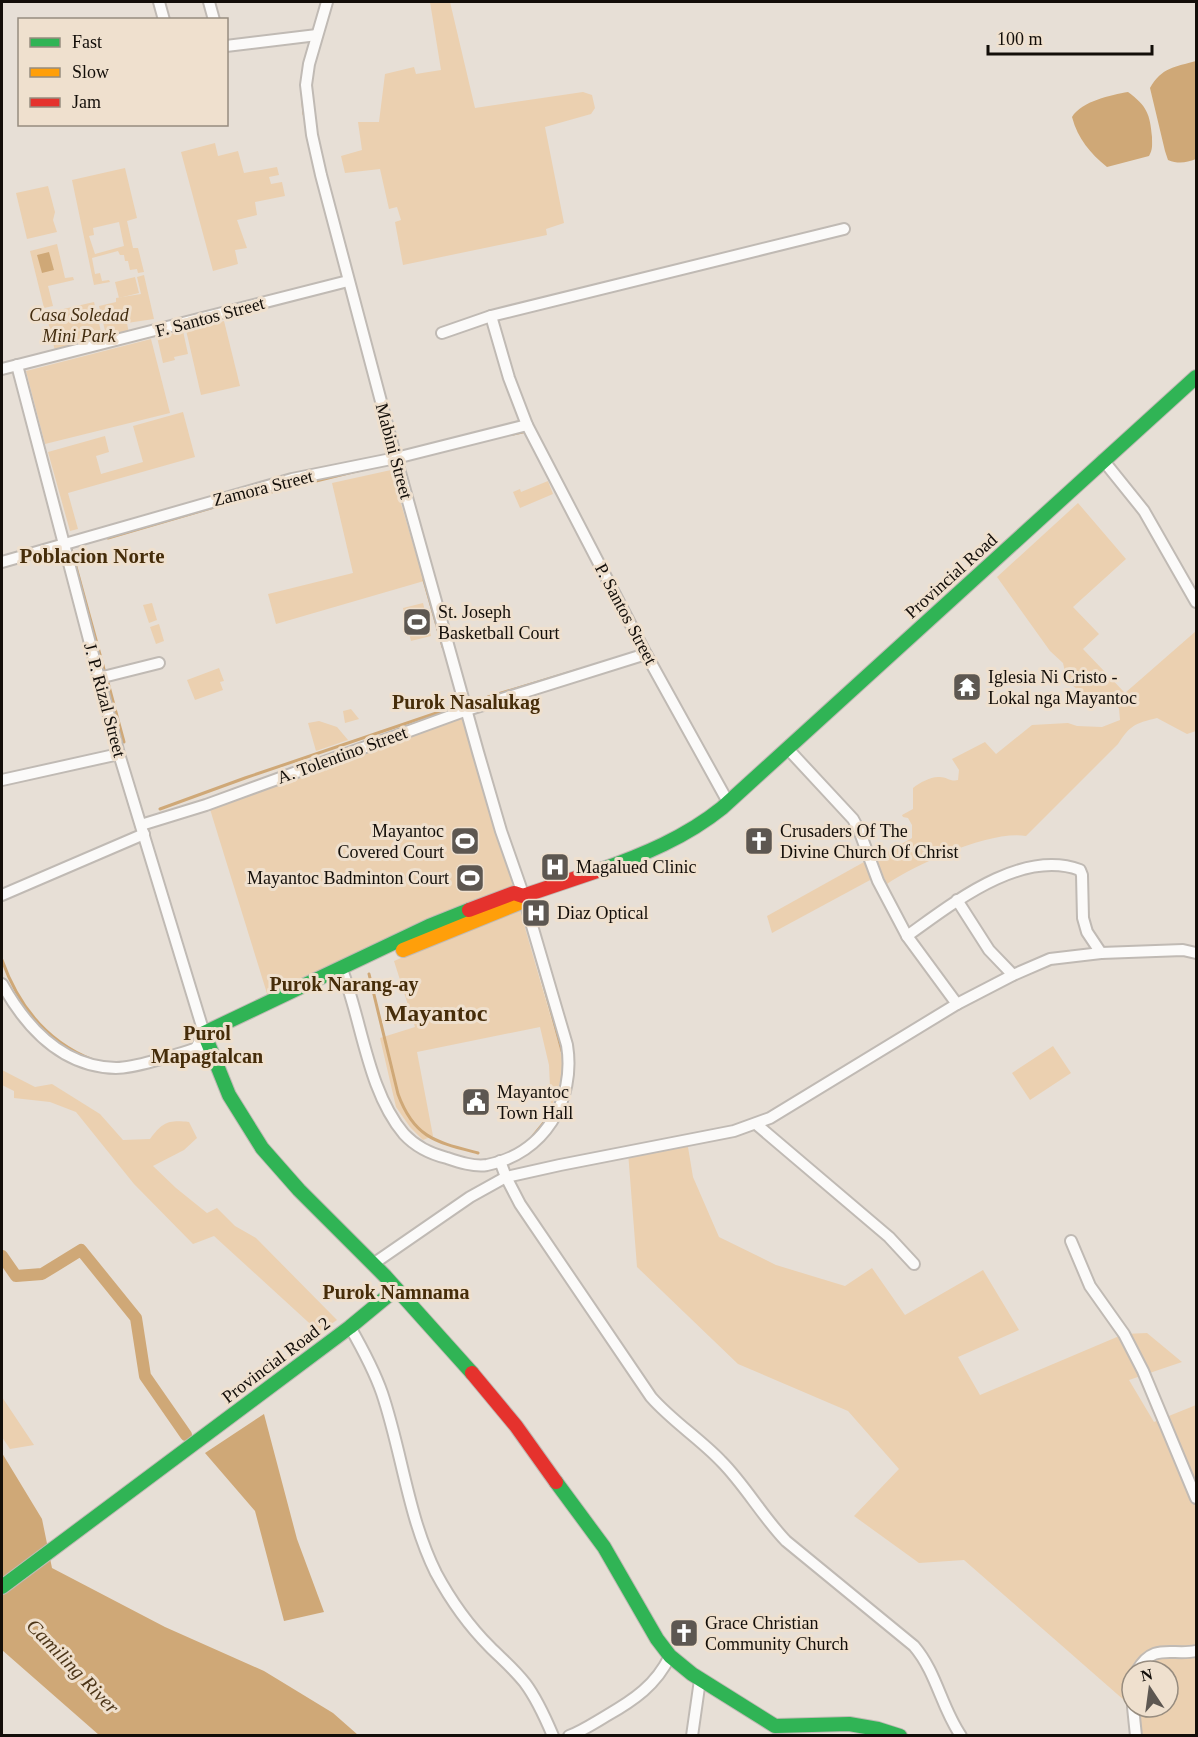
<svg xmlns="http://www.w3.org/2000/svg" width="1198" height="1737" font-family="'Times New Roman',serif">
<rect width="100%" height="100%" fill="#e7dfd6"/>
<g fill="#ebd0b0" fill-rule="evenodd">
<polygon points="430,2 450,2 475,108 583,92 592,95 595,108 591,114 545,127 564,223 546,229 547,235 403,265 395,222 401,220 397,207 389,209 380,169 345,173 341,156 362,150 358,122 379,122 385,74 414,67 416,74 441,70"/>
<polygon points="215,143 218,156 238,151 244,173 277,167 279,175 269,177 271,184 282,182 285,196 255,202 257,215 237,220 247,248 235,250 238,264 213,271 181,152"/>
<path d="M125,168L137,218L127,221L133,248H138L144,272L138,273L137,269L130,270L128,261H125L124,255H120L118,251L92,258L95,274L100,273L102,281L109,280L110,282L94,285L72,180ZM119,222L124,246L95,254L89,236L94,235L93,228Z"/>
<polygon points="48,186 55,212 53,220 57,232 27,239 16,193"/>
<polygon points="57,244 65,278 73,277 74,280 48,286 53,306 44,308 30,251"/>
<polygon points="144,275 154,319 127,323 129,334 107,339 99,306 116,302 116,298 141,294 137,277"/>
<polygon points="135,277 139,293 119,298 115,282"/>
<polygon points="94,302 103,340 55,351 46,313"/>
<polygon points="224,321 240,386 201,395 186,330"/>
<polygon points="183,331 188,354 174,357 175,360 163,363 157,337"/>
<polygon points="151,339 170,413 45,444 26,371"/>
<polygon points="183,412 195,457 68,493 78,529 70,531 48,452 105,436 109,452 96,456 101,474 143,462 133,426"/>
<polygon points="391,470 424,581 276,624 268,594 353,573 332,483"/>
<polygon points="548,481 553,494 520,508 513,492 520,489 521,492"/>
<path d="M1078,503L1126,559L1073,607L1099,634L1083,649L1125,693L1196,631V731L1187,734L1157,718C1136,723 1130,725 1118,744L1026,836C990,830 917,864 887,884L875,859L912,838V825L908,818L903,817L902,815L913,809V788C919,783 930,777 938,777C946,776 950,782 958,780L959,770L952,759L985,742L996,754L1032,725L1068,723L1077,726L1102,727L1120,720L1119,708C1111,701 1103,702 1093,703L1072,685L1065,672L1063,663L1050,651L997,577Z"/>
<polygon points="152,603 157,620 149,623 143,605"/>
<polygon points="423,603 431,636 411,641 403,608"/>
<polygon points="159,624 164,641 156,644 150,627"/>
<polygon points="219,668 224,681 220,682 223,690 195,700 187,680"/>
<polygon points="351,709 359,719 345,723 343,711"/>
<polygon points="461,716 514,889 269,1000 209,806"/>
<polygon points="319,721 337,727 348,740 316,751 308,723"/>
<polygon points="864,862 872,879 772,933 767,916"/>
<polygon points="519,907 565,1067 551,1109 549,1065 540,1027 417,1052 433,1136 423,1140 410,1127 396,1107 380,1038 415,1027 394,961"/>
<polygon points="1053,1046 1071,1073 1030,1100 1012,1073"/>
<path d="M2,1070L35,1087L52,1084L100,1114L123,1140L150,1139C163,1122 168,1120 189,1122L197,1138L184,1150L153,1166L176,1188L207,1213L217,1208L235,1226L256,1238L337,1320L319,1332L214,1236L193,1244L134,1184L76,1112L50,1102L14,1098V1091L2,1085Z"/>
<path d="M687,1141L693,1177L719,1237L776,1265L845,1286L872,1268L905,1315L983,1270L1019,1330L958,1357L980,1395L1124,1334L1147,1333L1182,1362L1129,1380L1154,1422L1196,1405V1735H1136L1133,1708L964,1560L919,1563L854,1516L899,1469L848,1411L738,1364L637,1267L628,1152ZM1132,1671H1168V1707H1132Z"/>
<polygon points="2,1391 2,1397 34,1445 10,1449 2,1437"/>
</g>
<g fill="#cfa877">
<path d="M1196,61V159C1186,163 1178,164 1168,160L1165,151L1150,88C1162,67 1175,67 1196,61Z"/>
<path d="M1128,92C1147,106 1150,114 1152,137C1152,145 1153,149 1149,156L1107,167C1090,153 1078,139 1072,117C1082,101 1111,95 1128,92Z"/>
<polygon points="49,252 54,270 42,273 37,255"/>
<polygon points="264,1414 297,1539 324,1612 284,1621 255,1511 205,1453"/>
<polygon points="2,1453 42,1519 52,1568 165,1627 264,1671 333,1713 358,1735 99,1735 2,1650"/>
</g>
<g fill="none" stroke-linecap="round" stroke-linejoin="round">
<g stroke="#cfa877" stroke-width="3">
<polyline points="302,91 304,114"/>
<polyline points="513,434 527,431"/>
<polyline points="385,438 388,451"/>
<polyline points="108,538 235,501 365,469"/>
<polyline points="70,545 105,673"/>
<polyline points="420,562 424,578"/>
<polyline points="424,580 443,647"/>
<polyline points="107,679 124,742"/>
<polyline points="488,697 578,670"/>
<polyline points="160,809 245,778 460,705 459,703"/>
<polyline points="535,953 562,1051"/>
<path d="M2,960C18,1005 47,1042 93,1060"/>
<path d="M369,974L398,1094C414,1138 436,1142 478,1153"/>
<polyline points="533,1136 551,1114"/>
</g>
<polyline stroke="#cfa877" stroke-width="12" points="2,1256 16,1276 42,1274 81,1250 136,1318 145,1376 186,1435"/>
<g stroke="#c0bab4" stroke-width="14">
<g id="street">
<polyline points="159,2 164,20"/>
<polyline points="209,2 214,20"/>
<path d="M327,2L309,64L306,85L312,135L321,175L396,458L478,752L501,831L521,888L567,1045C576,1100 544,1154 487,1165C474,1167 459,1162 447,1158C431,1154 415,1146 404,1134C367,1090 362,1020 341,967"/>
<polyline points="226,46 317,35"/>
<polyline points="491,316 509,378 527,425 646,654 728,802"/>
<polyline points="442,333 491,316 844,229"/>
<polyline points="17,365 119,754 204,1033 196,1048"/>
<polyline points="2,369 348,281"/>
<polyline points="1103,460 1144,511 1196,602"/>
<polyline points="2,562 292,479 396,458 527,425"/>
<polyline points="99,678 159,663"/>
<polyline points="2,780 119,754"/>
<polyline points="141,825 206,805 467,710 646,654"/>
<polyline points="2,895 144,834"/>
<polyline points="957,900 989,950 1013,975"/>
<path d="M907,936C952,904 1021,848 1080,870L1082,875L1083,918L1087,932L1101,953"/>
<path d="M2,984C26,1027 62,1067 116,1068C131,1068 146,1063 161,1059C174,1055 189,1052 201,1046"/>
<polyline points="957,1004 1013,975 1050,959 1101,953 1183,950 1196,953"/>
<polyline points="756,1124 889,1237 914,1264"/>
<path d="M500,1161L506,1177L520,1204L651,1397C672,1421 699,1438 721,1461C745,1485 762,1516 786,1541L914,1646C937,1673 941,1707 961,1736"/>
<polyline points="1071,1241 1090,1286 1124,1334 1143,1371 1196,1498"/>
<polyline points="373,1264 470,1197 506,1177 560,1165 734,1131 770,1118 957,1004 907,936 878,881 859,830 853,819 788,749"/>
<path d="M350,1327C362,1348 374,1370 382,1393C402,1452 408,1517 436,1573C450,1599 469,1626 490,1647C502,1659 514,1669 525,1683C537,1699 545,1717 553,1736"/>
<path d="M1137,1671C1153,1642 1172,1656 1196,1651"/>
<polyline points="1133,1707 1136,1736"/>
<path d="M569,1736C582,1731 594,1723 606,1716C634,1700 656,1685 670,1656"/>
<polyline points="692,1736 700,1680"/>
</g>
</g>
<g stroke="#c0bab4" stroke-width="16">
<g id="fast">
<path d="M600,870C643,855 686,837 722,808L1196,377"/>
<polyline points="469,910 429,926 204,1033 229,1095 262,1148 299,1190 385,1276 472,1373"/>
<polyline points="556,1482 604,1547 657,1639 670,1656 692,1674 775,1726 849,1724 878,1729 900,1736"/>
<polyline points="2,1587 350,1327 396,1289"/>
</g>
</g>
<g stroke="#c0bab4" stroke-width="16">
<polyline id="slow" points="403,950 519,903 523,896"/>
</g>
<g stroke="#c0bab4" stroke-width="16">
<g id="jam">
<polyline points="469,910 514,893 523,896 600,870"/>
<polyline points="472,1373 516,1426 556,1482"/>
</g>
</g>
<use href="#street" stroke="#fbfaf9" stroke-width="10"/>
<use href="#fast" stroke="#30b455" stroke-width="14"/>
<use href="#slow" stroke="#ff9f0a" stroke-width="14"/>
<use href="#jam" stroke="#e5322d" stroke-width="14"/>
</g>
<defs>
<g id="stadium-square" transform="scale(1.5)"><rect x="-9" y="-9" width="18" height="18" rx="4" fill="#5d5751" stroke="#efe0ce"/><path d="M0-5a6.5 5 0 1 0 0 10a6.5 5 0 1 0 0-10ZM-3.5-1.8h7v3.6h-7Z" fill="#fff"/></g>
<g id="temple-square" transform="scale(1.5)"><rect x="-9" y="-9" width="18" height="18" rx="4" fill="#5d5751" stroke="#efe0ce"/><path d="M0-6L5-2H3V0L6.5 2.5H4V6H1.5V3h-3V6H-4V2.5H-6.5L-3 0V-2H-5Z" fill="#fff"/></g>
<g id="church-square" transform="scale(1.5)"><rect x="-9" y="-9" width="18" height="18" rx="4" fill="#5d5751" stroke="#efe0ce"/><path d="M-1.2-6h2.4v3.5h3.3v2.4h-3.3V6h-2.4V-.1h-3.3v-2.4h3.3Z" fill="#fff"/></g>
<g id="hospital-square" transform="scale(1.5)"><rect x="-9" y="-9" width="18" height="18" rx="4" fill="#5d5751" stroke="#efe0ce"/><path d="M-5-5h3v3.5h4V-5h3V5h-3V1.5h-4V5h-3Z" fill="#fff"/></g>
<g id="civic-square" transform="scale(1.5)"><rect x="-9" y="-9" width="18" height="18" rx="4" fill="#5d5751" stroke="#efe0ce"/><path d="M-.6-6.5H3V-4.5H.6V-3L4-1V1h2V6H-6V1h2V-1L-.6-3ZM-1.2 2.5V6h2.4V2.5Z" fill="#fff"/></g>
</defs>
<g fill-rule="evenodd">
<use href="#stadium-square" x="417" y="622"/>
<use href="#temple-square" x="967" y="687"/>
<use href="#stadium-square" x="465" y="841"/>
<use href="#church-square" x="759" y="841"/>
<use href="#hospital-square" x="555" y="867"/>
<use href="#stadium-square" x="470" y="878"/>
<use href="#hospital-square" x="536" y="913"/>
<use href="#civic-square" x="476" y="1102"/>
<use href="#church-square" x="684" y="1633"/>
</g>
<g text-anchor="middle" stroke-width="6" stroke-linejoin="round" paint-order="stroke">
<g font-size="18" font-style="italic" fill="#432d10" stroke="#efe0ce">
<text x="79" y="321">Casa Soledad<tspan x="79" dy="21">Mini Park</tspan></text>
</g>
<g font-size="18" fill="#130e09" stroke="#efe0ce">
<text transform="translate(210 317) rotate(-15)" y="6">F. Santos Street</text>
<text transform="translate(394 451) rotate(75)" y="6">Mabini Street</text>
<text transform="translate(263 488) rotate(-14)" y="6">Zamora Street</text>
<text transform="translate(951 576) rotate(-42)" y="6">Provincial Road</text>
<text transform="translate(626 614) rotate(62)" y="6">P. Santos Street</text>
<text transform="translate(105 700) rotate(75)" y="6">J. P. Rizal Street</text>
<text transform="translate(342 755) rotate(-20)" y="6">A. Tolentino Street</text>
<text transform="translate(276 1360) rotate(-37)" y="6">Provincial Road 2</text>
</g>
<g font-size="18" fill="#130e09" stroke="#efe0ce" text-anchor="start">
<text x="438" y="618">St. Joseph<tspan x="438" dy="21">Basketball Court</tspan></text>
<text x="988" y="683">Iglesia Ni Cristo -<tspan x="988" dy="21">Lokal nga Mayantoc</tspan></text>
<text x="444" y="837" text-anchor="end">Mayantoc<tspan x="444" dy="21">Covered Court</tspan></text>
<text x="780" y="837">Crusaders Of The<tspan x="780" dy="21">Divine Church Of Christ</tspan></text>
<text x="576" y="873">Magalued Clinic</text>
<text x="449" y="884" text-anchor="end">Mayantoc Badminton Court</text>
<text x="557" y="919">Diaz Optical</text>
<text x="497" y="1098">Mayantoc<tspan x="497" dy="21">Town Hall</tspan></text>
<text x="705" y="1629">Grace Christian<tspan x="705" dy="21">Community Church</tspan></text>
</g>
<g font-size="20" font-weight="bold" fill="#462d0a" stroke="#efe0ce">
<text x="466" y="709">Purok Nasalukag</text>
<text x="344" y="991">Purok Narang-ay</text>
<text x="207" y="1040">Purol<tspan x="207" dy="23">Mapagtalcan</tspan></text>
<text x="396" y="1299">Purok Namnama</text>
</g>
<g font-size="20" font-style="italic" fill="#4c3518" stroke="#efe0ce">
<text transform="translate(73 1666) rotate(46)" y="7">Camiling River</text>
</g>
<g font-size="21" font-weight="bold" fill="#462d0a" stroke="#efe0ce">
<text x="92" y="563">Poblacion Norte</text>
</g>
<g font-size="24" font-weight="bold" fill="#462d0a" stroke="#efe0ce">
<text x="436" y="1021">Mayantoc</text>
</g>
</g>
<rect width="1198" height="1737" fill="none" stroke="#130e09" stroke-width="6"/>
<rect x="18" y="18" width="210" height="108" fill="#efe0ce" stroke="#978c7f" stroke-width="1.5"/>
<rect x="30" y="38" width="30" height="9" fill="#30b455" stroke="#978c7f" stroke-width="1.5"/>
<text x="72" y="48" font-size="18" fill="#130e09">Fast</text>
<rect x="30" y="68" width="30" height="9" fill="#ff9f0a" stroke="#978c7f" stroke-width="1.5"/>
<text x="72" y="78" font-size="18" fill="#130e09">Slow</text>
<rect x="30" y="98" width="30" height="9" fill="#e5322d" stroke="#978c7f" stroke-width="1.5"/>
<text x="72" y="108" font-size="18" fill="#130e09">Jam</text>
<g transform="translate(1150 1689) rotate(347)"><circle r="28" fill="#efe0ce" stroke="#978c7f" stroke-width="1.5"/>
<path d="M0-4.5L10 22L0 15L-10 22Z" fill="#5d5751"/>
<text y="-9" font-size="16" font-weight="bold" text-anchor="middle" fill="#130e09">N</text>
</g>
<path d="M988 45v9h164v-9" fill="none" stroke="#130e09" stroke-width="3"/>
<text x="997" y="45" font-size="18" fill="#130e09" stroke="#efe0ce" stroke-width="4.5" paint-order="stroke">100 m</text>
</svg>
